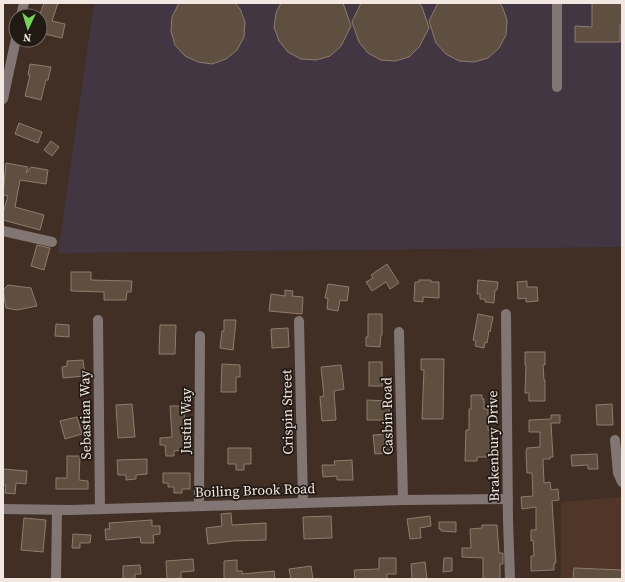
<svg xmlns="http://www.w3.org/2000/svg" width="625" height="582" font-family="'Source Serif 4',serif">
<rect width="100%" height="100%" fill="#412e25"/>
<polygon fill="#4f3629" points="622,497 622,579 561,579 561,502"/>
<polygon fill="#433643" points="94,3 622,3 622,247 58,253"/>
<g fill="#5f4f40" stroke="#8e7c6d">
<polygon points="44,3 58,3 52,21 65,24 62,38 40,33 40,14"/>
<polygon points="179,3 235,3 240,9 245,22 244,37 237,50 226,59 212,64 198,62 185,56 175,45 171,31 172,17"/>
<polygon points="281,3 343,3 351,26 341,46 330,56 316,60 301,59 288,52 279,41 274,27 276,13"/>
<polygon points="361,3 419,3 422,7 429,28 419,47 409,57 395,61 381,60 368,53 359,42 352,22"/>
<polygon points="438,3 499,3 502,6 507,20 506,35 499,48 488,58 474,62 459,61 446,54 436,43 429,21"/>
<polygon points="592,3 622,3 622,25 620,25 620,42 575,42 575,26 592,27"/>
<polygon points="30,64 51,67 48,80 46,80 41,100 25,96 30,75 28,75"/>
<polygon points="19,123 42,132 38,143 15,134"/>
<polygon points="51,141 59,147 52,156 44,150"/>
<polygon points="6,163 28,167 26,173 31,167 48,170 46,184 20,180 15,207 44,215 40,230 3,220 3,213 8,196 3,195"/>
<polygon points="37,245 50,248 44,270 31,266"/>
<polygon points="387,264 399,283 390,289 386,282 372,291 366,282 373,278 371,275"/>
<polygon points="71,272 91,272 91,280 132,281 131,292 127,292 126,300 104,300 104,292 71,291"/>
<polygon points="419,280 431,280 431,282 439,282 439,298 423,297 423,302 414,301 415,282 419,282"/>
<polygon points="478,280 498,282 497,290 495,290 494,303 485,302 485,299 480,299 480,294 477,294"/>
<polygon points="527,281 527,287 537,287 538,301 526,302 526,298 518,299 517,282"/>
<polygon points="328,284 349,287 347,301 340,300 338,311 327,309 328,298 325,298"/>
<polygon points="8,285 31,288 37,306 17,310 6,308 3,290"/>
<polygon points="285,290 293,291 292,296 303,297 302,314 269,311 271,294 285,296"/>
<polygon points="368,314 382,314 382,335 381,335 380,347 366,346 366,337 368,337"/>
<polygon points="478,314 493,317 490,332 489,331 487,343 485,342 484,348 475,346 476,341 473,340"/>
<polygon points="224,320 236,320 233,350 220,348 222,331 224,331"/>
<polygon points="56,324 69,325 69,337 55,336"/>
<polygon points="160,325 176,325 175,354 159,354"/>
<polygon points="288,328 289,347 272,348 271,329"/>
<polygon points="525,352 545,352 545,365 543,365 544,380 545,380 545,401 529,401 529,393 525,393 526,365 525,365"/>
<polygon points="421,359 444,359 443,419 422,419 424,370 421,370"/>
<polygon points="83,360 85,376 63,378 62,367 67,366 67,361"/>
<rect x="369" y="362" width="13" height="24"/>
<polygon points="222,364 240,365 240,377 236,377 236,392 221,392"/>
<polygon points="341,365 344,389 334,391 336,420 322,421 320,397 324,396 321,367"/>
<polygon points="471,395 482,395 482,399 484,399 484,409 488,409 488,430 492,430 492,442 496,442 496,457 477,457 477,461 465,461 466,430 469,430 469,409 471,409"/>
<polygon points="367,400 389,401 389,420 367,420"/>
<polygon points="132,404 135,437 118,438 116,405"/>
<polygon points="612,404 613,425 597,425 596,405"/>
<polygon points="170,406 184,406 185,432 189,431 190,439 185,439 185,450 174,451 174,456 166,456 165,445 160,445 160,438 172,437"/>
<polygon points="551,415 560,415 560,423 551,423 553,457 550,457 550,459 543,459 544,483 550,482 551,490 558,489 559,500 552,501 556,563 554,563 554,570 531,571 531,556 534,556 533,540 531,541 531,530 536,530 536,507 522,509 521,497 533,496 532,473 527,473 526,452 527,448 540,447 540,432 529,432 529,420 551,419"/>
<polygon points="77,417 82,434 65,439 60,421"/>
<polygon points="389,434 390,453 375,454 373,435"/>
<polygon points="228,448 251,448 251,464 244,464 244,470 236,470 236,464 228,464"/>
<polygon points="597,454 598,469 588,469 588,465 572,466 571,455"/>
<polygon points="67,456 80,456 79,480 88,481 88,489 56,489 56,478 67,478"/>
<polygon points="147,459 147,474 136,475 136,479 126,480 126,475 118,475 117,460"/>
<polygon points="352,460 353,480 337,480 337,476 323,477 322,465 335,465 334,461"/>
<polygon points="3,469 27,471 26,484 16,483 15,494 5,493 6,485 3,485"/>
<polygon points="163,473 190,473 190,489 182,489 182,493 174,493 174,487 168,487 168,483 163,483"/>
<polygon points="231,513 232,525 266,523 266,540 233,541 208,544 206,528 222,526 221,514"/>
<polygon points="331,516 332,538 304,539 303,517"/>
<polygon points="430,516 431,526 420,528 421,538 410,539 407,519"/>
<polygon points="24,518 46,520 43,552 21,550"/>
<polygon points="152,520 152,526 160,526 160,534 153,535 154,543 141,543 140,537 106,540 105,529 110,529 109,523"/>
<polygon points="439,522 456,522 456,532 441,531 441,529 439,529"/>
<polygon points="482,525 497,525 499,553 503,553 503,564 500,564 500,579 483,579 483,558 462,557 462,548 471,548 470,529 482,528"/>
<polygon points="73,534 91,535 90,543 80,543 80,548 72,548"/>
<polygon points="379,558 396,558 396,574 387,574 387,579 355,579 354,570 379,569"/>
<polygon points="444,558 452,558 452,571 443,572"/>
<polygon points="193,559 194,571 181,572 181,578 167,579 166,561"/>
<polygon points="237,560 237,571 242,571 242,574 274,571 275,579 224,579 224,561"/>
<polygon points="425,562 427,579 412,579 411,564"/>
<polygon points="140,565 141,574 135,574 135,578 123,579 123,566"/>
<polygon points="311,566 313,579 291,579 289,569"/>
<polygon points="574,568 622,570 622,579 573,579"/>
</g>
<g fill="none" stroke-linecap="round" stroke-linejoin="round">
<g stroke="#817674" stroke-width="10">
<polyline points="557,3 557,87"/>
<polyline points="21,16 24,3"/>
<polyline points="3,99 16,39"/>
<polyline points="3,231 52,242"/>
<polyline points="506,314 508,520 510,579"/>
<polyline points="98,320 100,509"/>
<polyline points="299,321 303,503"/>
<polyline points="399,332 403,500"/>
<polyline points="615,440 618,473 622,482"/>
<polyline points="199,506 200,336"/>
<polyline points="3,509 70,510 403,500 508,499"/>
<polyline points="56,579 57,510"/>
</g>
</g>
<g text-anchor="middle" stroke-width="3.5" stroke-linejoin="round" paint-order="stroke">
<g font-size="14" fill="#f3e7e1" stroke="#211914">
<text transform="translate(287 412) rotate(-91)" y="5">Crispin Street</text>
<text transform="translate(85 415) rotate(-91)" y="5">Sebastian Way</text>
<text transform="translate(387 416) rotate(-91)" y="5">Casbin Road</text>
<text transform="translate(186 421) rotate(-90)" y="5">Justin Way</text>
<text transform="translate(493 446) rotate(-91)" y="5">Brakenbury Drive</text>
<text transform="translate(255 490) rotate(-2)" y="5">Boiling Brook Road</text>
</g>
</g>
<rect width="625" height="582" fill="none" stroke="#f3e7e1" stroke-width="8"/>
<g transform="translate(28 28) rotate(184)"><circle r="19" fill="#211914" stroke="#756b66"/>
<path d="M0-3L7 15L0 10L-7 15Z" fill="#77d259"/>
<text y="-6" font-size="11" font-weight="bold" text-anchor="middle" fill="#f3e7e1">N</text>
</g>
</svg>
